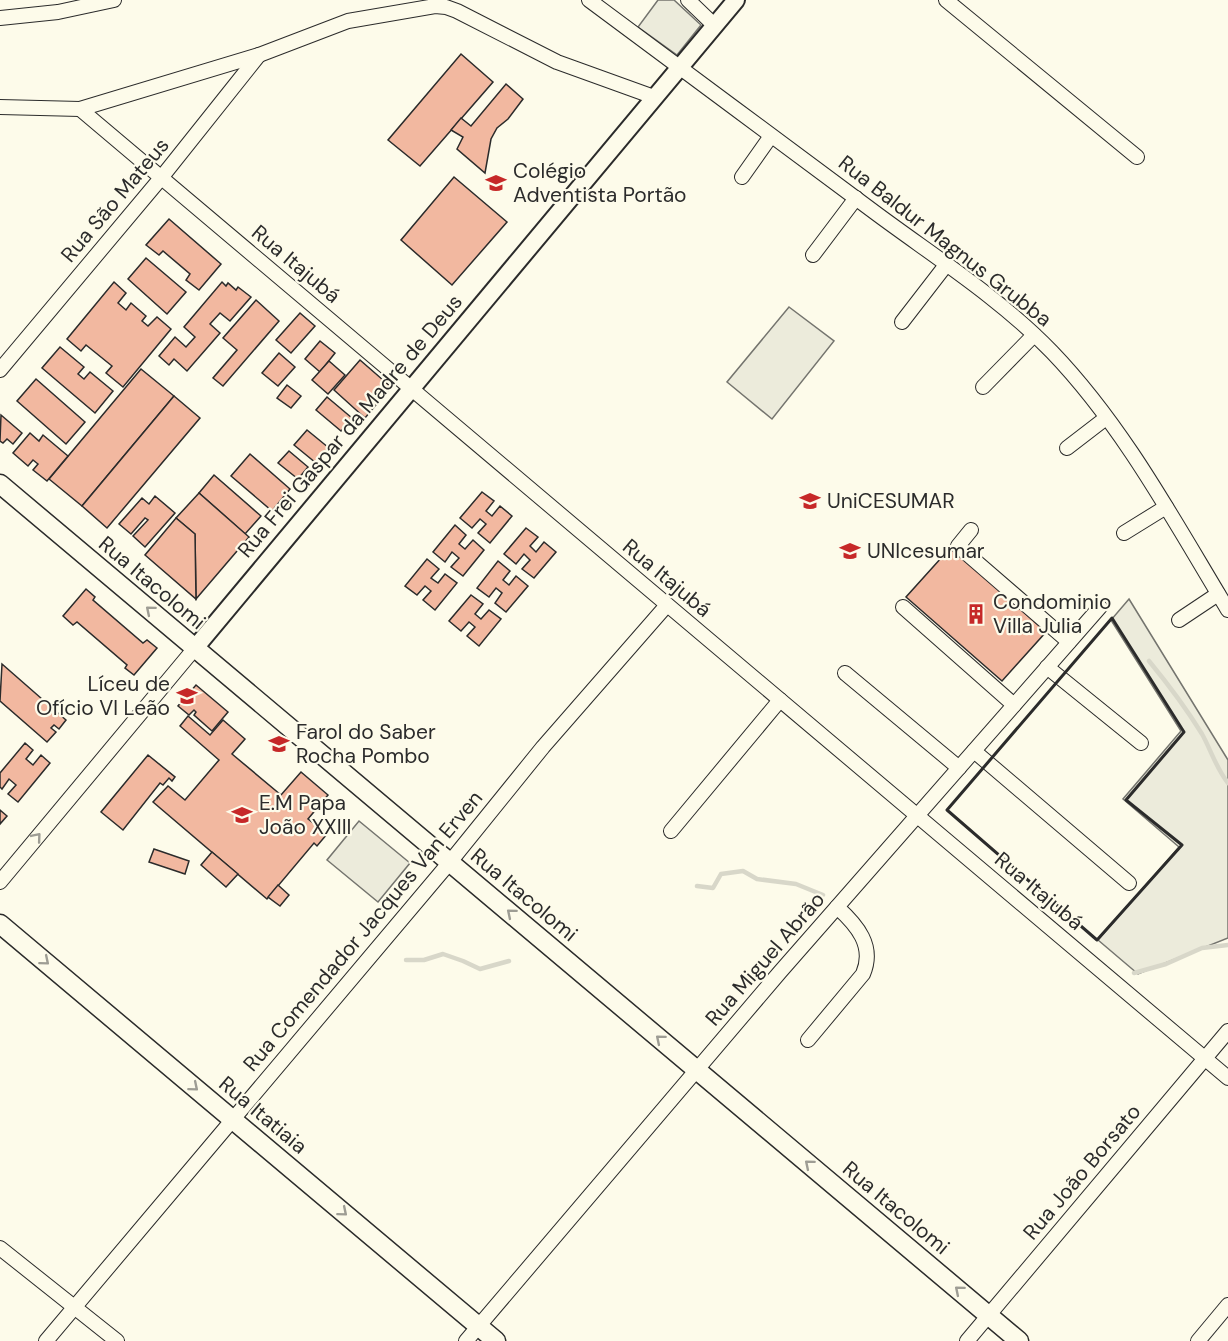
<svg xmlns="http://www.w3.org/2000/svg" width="1228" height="1341" font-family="'DM Sans',sans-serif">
<rect width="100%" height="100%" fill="#fdfbea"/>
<g fill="#ecebdb" stroke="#74746e" stroke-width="1.5">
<polygon points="658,0 674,0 701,25 677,55 638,27"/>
<polygon points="789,307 834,341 772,419 727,382"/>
<polygon points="1129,599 1228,760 1228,938 1138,974 1098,940 1179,847 1123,799 1181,731 1111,620"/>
<polygon points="359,821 410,863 378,902 327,860"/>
</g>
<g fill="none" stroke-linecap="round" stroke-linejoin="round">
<g stroke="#d8d7c9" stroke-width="4.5">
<path d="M1149,661C1168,684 1186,708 1202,734C1211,750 1216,768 1228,783"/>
<polyline points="697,886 713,888 721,874 743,871 757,879 796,884 823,895"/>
<polyline points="406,960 424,960 443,954 463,961 480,969 509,961"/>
<polyline points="1134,973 1166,964 1202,948 1228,945"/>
</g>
</g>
<g fill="#f2b8a0" stroke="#2b2b2b" stroke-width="1.5">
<polygon points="461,54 493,82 420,166 388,140"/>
<polygon points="506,84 523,99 508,119 497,128 491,139 485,173 457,149 463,137 451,130 461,118 471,126"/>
<polygon points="454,177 507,222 452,285 401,240"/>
<polygon points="169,219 221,264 199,290 186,280 190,274 163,251 159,255 146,245"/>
<polygon points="146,258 186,292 167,314 128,279"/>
<polygon points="114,282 126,293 118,303 126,310 131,303 146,316 142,321 148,326 157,317 171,329 123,387 106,373 112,366 86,345 81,351 67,339"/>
<polygon points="222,282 226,286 228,283 236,290 238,287 251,297 230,321 220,313 210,324 220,333 187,371 174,359 169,365 159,356 175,337 186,347 195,337 184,327"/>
<polygon points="256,300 279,321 223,386 213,378 237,350 223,338"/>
<polygon points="300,313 315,326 291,353 276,340"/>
<polygon points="320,341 335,353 320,372 305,359"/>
<polygon points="60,347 84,367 78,374 84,379 90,372 113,391 95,413 42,368"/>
<polygon points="279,353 295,367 278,386 262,373"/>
<polygon points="360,360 391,387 365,418 334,390"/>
<polygon points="329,361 345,375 328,394 312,380"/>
<polygon points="141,369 174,396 82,506 49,479"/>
<polygon points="36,379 85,422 66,444 17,401"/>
<polygon points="287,385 301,396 291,408 277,398"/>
<polygon points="174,396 200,418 107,528 82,506"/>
<polygon points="327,397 352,418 341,431 316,410"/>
<polygon points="1,415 22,433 13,444 7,439 3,443 0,441"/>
<polygon points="307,430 329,448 316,463 294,445"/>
<polygon points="30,433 39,441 43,435 68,456 47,481 33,470 38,464 33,460 28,466 13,453"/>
<polygon points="289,451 308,467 298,479 278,463"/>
<polygon points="250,454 290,489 272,511 231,476"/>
<polygon points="214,475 261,516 245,534 199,493"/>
<polygon points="482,492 494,501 486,511 492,516 500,506 512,516 490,543 478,533 486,524 480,519 472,528 460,518"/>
<polygon points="199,493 249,537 196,599 195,534 176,518"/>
<polygon points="155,496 175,513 145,547 133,536 148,520 145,518 131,534 119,524 142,498 149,504"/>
<polygon points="176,518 195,534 196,599 145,555"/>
<polygon points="455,525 466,535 459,544 465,549 473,540 484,550 463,576 451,567 459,558 452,552 445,562 433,552"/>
<polygon points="526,528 538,537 530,546 536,552 544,542 556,552 534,578 522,569 530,560 524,554 516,564 504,554"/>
<polygon points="951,547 1046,632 1002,681 906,597"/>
<polygon points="427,559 439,569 431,578 438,583 445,574 457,583 435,610 423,600 431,591 425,586 417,595 405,586"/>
<polygon points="498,561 510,571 503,580 509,585 516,576 528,586 506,612 495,603 502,593 496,588 489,597 477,588"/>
<polygon points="86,589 95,597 93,600 143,643 147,640 157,648 134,675 125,668 127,665 77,622 73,625 63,616"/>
<polygon points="471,595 483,604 475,614 481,619 489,610 501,619 479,646 467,636 475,627 469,622 461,631 449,621"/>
<polygon points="2,664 66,720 59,729 54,725 51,728 56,732 47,742 0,701"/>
<polygon points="196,685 228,712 212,731 194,715 196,712 194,710 189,715 178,706"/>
<polygon points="188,716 210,735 223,720 245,739 232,754 281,795 301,772 328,795 308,819 327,834 317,846 314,843 267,899 153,802 168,786 185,800 219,760 180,726"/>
<polygon points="25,743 33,750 26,759 33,765 41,755 50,763 18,802 8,794 16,785 9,779 2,789 0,787 0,773"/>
<polygon points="148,755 175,777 172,781 169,778 163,785 160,783 123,830 101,812"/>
<polygon points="0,810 7,816 0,824"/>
<polygon points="154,849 189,861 185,874 149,862"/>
<polygon points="212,852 238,874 226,887 201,865"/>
<polygon points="278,885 289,895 280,906 268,897"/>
</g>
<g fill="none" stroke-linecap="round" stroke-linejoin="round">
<g stroke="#2b2b2b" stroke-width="16">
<g id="minor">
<path d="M589,0C685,71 781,143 877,214C935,257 1001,299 1052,352C1124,427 1174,521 1228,610"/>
<polyline points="688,0 714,25"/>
<polyline points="946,0 1137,157"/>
<polyline points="0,18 58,12 114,0"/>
<polyline points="0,107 80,109 259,55 348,21 435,6 446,7 457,11 557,62 654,97"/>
<polyline points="80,109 1228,1078"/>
<polyline points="742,177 771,136"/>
<polyline points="813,255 856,198"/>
<polyline points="902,322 946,265"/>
<polyline points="0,370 161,178 259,55"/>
<polyline points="983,387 1034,335"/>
<polyline points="1067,448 1106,418"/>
<polyline points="971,530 958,546 1069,642"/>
<polyline points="1124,533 1166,507"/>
<polyline points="903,607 1014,705"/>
<polyline points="1179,620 1218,594"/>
<polyline points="1047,667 1141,743"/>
<polyline points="845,673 959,768"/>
<polyline points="974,751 1129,883"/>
<polyline points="671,831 780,700"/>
<polyline points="0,882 195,648"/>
<path d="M808,1040L863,974C875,946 857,925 837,907"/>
<polyline points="0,1248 117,1341"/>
<polyline points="46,1341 450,862 543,747 667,605"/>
<polyline points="466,1341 780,972 1100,607"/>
<polyline points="967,1341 1228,1031"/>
<polyline points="1198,1341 1228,1305"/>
</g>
</g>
<g stroke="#2b2b2b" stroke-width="20">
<polyline id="tertiary" points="195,648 736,0"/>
</g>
<g stroke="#2b2b2b" stroke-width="21">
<g id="secondary">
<polyline points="0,484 1019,1341"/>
<polyline points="0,924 496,1341"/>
</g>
</g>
<use href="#minor" stroke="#fdfbea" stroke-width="14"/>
<use href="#tertiary" stroke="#fdfbea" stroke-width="16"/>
<use href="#secondary" stroke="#fdfbea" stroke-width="18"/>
<polygon stroke="#2b2b2b" stroke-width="3" points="1112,618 1184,732 1126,800 1182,845 1097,940 947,810"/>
</g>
<defs><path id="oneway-chevron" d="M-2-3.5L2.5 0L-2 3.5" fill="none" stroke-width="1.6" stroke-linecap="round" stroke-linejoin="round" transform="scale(1.5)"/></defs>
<g stroke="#9e9d94">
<use href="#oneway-chevron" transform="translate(150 610) rotate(-140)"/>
<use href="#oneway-chevron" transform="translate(37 837) rotate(-50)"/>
<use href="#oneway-chevron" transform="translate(511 913) rotate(-140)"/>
<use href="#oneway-chevron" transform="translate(45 961) rotate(40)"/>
<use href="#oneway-chevron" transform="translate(660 1039) rotate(-140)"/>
<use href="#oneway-chevron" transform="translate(194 1087) rotate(40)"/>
<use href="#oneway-chevron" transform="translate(809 1164) rotate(-140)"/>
<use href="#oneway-chevron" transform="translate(343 1212) rotate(40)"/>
<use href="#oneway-chevron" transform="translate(959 1290) rotate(-140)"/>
</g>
<defs>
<g id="school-bare" transform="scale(1.62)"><path d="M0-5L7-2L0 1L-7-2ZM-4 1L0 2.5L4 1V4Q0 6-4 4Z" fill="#c62828" stroke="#fdfbea" stroke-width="2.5" paint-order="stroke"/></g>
<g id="university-bare" transform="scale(1.62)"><path d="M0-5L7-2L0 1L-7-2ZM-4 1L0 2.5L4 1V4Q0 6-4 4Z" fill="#c62828" stroke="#fdfbea" stroke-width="2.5" paint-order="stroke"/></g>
<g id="building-bare" transform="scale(1.62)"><path d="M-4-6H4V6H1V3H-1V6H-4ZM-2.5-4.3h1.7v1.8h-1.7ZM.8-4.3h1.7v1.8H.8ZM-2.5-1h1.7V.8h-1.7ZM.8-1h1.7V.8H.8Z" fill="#c62828" stroke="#fdfbea" stroke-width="2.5" paint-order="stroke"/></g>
</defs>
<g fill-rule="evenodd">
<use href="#school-bare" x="496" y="183"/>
<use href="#university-bare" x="810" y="501"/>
<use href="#school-bare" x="850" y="551"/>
<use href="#building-bare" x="976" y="614"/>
<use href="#school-bare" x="187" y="696"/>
<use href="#school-bare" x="279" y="744"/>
<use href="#school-bare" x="242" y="815"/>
</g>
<g text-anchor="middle" stroke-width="4.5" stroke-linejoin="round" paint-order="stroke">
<g font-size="21" fill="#2b2b2b" stroke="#fdfbea" text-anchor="start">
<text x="513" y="178">Colégio<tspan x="513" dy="24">Adventista Portão</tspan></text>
<text x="827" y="508">UniCESUMAR</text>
<text x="867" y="558">UNIcesumar</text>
<text x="993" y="609">Condominio<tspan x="993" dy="24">Villa Julia</tspan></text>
<text x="170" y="691" text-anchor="end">Líceu de<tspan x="170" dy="24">Ofício Vl Leão</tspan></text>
<text x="296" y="739">Farol do Saber<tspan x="296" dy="24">Rocha Pombo</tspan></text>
<text x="259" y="810">E.M Papa<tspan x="259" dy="24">João XXIII</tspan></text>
</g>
<g font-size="21" fill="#2b2b2b" stroke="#fdfbea">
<text transform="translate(115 200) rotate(-50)" y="7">Rua São Mateus</text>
<text transform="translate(945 241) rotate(38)" y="7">Rua Baldur Magnus Grubba</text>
<text transform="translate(296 264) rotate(40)" y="7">Rua Itajubá</text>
<text transform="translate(350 426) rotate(-50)" y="7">Rua Frei Gaspar da Madre de Deus</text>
<text transform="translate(667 578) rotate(40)" y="7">Rua Itajubá</text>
<text transform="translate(152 583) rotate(40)" y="7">Rua Itacolomi</text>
<text transform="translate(1039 891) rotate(40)" y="7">Rua Itajubá</text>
<text transform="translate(524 895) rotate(40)" y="7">Rua Itacolomi</text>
<text transform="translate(363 931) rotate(-50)" y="7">Rua Comendador Jacques Van Erven</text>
<text transform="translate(765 959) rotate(-49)" y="7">Rua Miguel Abrão</text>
<text transform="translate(263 1115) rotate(40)" y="7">Rua Itatiaia</text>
<text transform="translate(1082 1172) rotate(-50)" y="7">Rua João Borsato</text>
<text transform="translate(896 1208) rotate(40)" y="7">Rua Itacolomi</text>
</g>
</g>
</svg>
